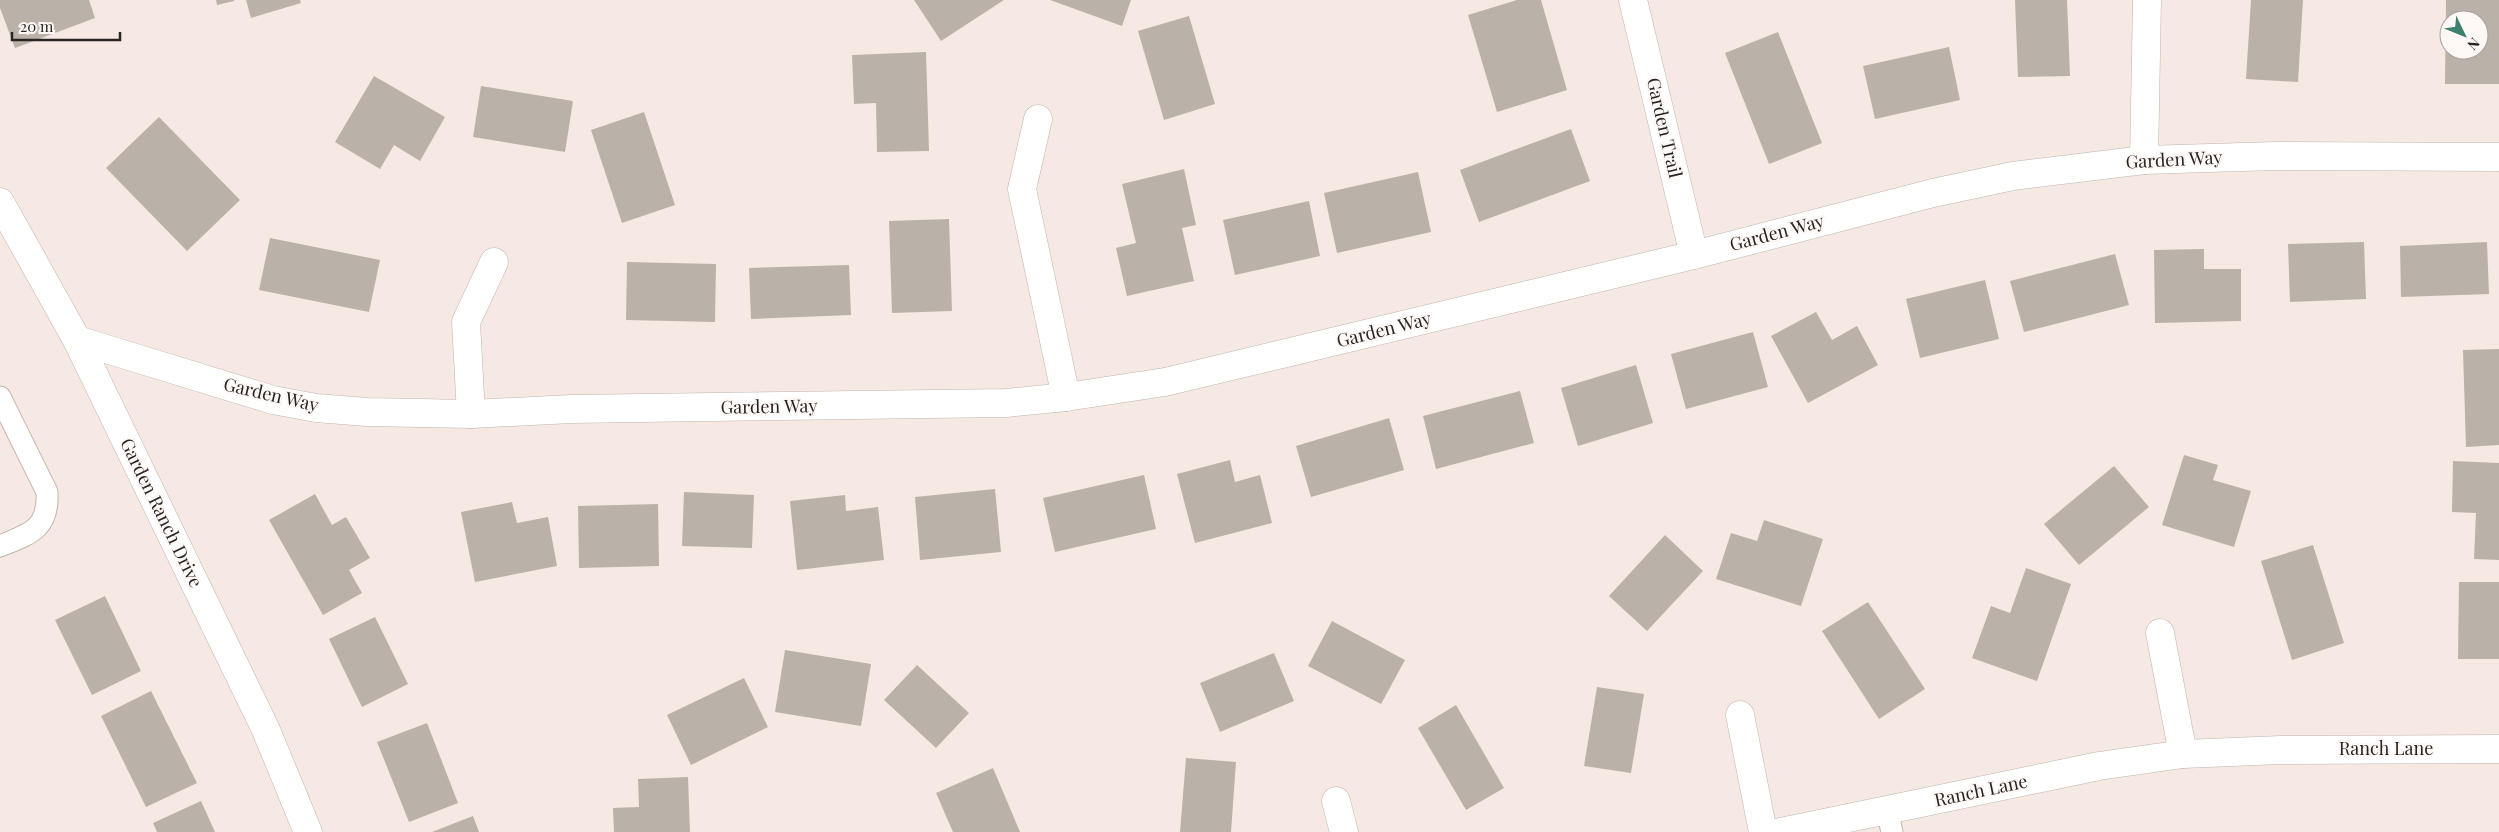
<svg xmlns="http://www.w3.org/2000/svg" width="2499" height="832" font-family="'Playfair Display',serif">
<rect width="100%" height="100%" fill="#f6e9e3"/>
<g fill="#bab2a9" fill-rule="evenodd">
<polygon points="0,0 89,0 95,18 15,48 0,8"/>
<polygon points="216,0 234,0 234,1 217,5"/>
<polygon points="246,0 300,0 301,3 251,18"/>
<polygon points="914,0 1004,0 941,41"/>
<polygon points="1050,0 1131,0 1122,26"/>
<polygon points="1517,0 1541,0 1567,90 1497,112 1468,15"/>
<polygon points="2015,0 2067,0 2070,76 2018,77"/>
<polygon points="2251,0 2303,0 2298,82 2246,79"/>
<path d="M2446,0H2499V84H2445ZM2449,20H2479V50H2449Z"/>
<polygon points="1189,16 1215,104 1164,120 1138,31"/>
<polygon points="1778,32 1822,143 1769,164 1725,53"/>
<polygon points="1949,47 1960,100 1875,119 1863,66"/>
<polygon points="926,52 929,151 877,152 876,103 854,104 852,55"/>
<polygon points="374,76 445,117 420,161 394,145 380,169 335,142"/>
<polygon points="481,86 573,101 565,152 473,137"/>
<polygon points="644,112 675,205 622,223 591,130"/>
<polygon points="159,117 240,200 187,251 106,168"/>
<polygon points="1571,129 1590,181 1479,222 1460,170"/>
<polygon points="1184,169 1196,225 1182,228 1194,281 1127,296 1116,248 1136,243 1122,184"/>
<polygon points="1418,172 1431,232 1337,253 1324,193"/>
<polygon points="1309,201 1320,256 1235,275 1223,220"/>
<polygon points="949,219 952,311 892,313 889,221"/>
<polygon points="270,238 380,260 369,312 259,290"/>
<polygon points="2364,242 2366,299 2290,302 2288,244"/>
<polygon points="2487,242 2489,294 2401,297 2400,246"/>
<polygon points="2204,249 2204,269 2241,269 2241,321 2155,323 2154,250"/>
<polygon points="2115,254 2129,305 2024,332 2010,281"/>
<polygon points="627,262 716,264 715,322 626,320"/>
<polygon points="849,265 851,315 751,319 749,268"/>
<polygon points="1985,280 1999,339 1920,358 1906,299"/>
<polygon points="1816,312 1832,340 1857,326 1878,365 1808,403 1771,336"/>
<polygon points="1753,332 1768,387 1686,409 1671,354"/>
<polygon points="2499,349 2499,445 2466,447 2463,350"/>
<polygon points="1636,365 1653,423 1578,446 1561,388"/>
<polygon points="1520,391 1534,443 1436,469 1423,416"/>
<polygon points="1389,418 1404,470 1311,497 1296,446"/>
<polygon points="2184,455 2218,465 2213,480 2251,491 2234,547 2162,525"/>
<polygon points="1230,460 1235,482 1260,475 1272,523 1195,543 1177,474"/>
<polygon points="2453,461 2499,463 2499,560 2474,559 2476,513 2452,512"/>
<polygon points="2114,466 2149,507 2079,565 2044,524"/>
<polygon points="1144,475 1156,529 1055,552 1043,498"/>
<polygon points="995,489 1001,552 920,560 915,497"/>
<polygon points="684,492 754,495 752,548 682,546"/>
<polygon points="315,494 332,525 346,517 370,558 349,570 362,593 323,615 269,520"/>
<polygon points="845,495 846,511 878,507 884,560 797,570 790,501"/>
<polygon points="512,502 517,523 548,517 557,566 475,582 461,512"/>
<polygon points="658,504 659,566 579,568 578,506"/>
<polygon points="1764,520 1823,539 1801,606 1716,579 1731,533 1757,541"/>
<polygon points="1665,535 1703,571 1647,631 1609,596"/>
<polygon points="2313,545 2344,643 2292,660 2261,561"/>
<polygon points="2026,568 2071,584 2037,681 1972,658 1991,606 2010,613"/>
<polygon points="2459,582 2499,582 2499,659 2458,659"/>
<polygon points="105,596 141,671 92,695 55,620"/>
<polygon points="1868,602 1925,689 1879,719 1822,631"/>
<polygon points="375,617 408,684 362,707 329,639"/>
<polygon points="1332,621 1405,660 1381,704 1308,666"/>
<polygon points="785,650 871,664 861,726 775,712"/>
<polygon points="1274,653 1294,701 1220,732 1200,683"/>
<polygon points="917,665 969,713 936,748 884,700"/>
<polygon points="744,678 768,727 691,765 667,715"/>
<polygon points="1597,687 1644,694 1631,773 1584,766"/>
<polygon points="151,691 197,783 146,807 101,716"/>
<polygon points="1456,705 1504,788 1466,810 1418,728"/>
<polygon points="427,723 458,803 409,822 377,742"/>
<polygon points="1186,758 1236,762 1231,832 1180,832"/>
<polygon points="993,768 1020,832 953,832 936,793"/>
<polygon points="688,777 690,832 614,832 613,808 639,807 638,779"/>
<polygon points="201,801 215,832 157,832 153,823"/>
<polygon points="473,816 479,832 432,832"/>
</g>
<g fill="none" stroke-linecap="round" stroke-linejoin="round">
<g stroke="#c0b4ae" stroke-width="23">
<g id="lane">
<path d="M0,397L47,492C49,529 30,534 0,546"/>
<polyline points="1887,810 1892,832"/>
</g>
</g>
<g stroke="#c0b4ae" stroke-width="29">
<g id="street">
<polyline points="1633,0 1694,255"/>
<polyline points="1038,119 1022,189 1066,397"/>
<polyline points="2144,160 2147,0"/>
<polyline points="0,202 77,340 266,730 308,832"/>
<polyline points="77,340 273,400 316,408 367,412 471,414 571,409 1006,403 1066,397 1165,382 1694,255 1933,193 2013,176 2144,160 2275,156 2499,157"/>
<polyline points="471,414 466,322 494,262"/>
<polyline points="2160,633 2183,754"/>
<polyline points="1740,715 1763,832"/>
<polyline points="1336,801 1344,832"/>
<polyline points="1781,832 2099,766 2183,754 2281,750 2499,749"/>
</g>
</g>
<use href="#lane" stroke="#fff" stroke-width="21"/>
<use href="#street" stroke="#fff" stroke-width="28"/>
</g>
<g text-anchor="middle" stroke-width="4.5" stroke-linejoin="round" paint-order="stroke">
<g font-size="18" fill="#282421" stroke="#fdf8f6">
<text transform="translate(1664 128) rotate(77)" y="6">Garden Trail</text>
<text transform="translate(2174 160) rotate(-3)" y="6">Garden Way</text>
<text transform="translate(1777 233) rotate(-15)" y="6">Garden Way</text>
<text transform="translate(1384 330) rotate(-14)" y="6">Garden Way</text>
<text transform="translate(271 395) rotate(13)" y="6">Garden Way</text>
<text transform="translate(769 407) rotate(-1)" y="6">Garden Way</text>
<text transform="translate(161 513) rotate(64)" y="6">Garden Ranch Drive</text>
<text x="2386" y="755">Ranch Lane</text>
<text transform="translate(1981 791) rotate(-12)" y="6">Ranch Lane</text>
</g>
</g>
<g transform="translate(2464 35) rotate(133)"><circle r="24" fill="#fdf8f6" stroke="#a8a3a1"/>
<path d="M0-4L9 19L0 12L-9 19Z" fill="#3e7f6e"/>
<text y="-8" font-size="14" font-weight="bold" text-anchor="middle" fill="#282421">N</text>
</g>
<path d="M12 32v8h108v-8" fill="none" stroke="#282421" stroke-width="2.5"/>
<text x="20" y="32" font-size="15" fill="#282421" stroke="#fdf8f6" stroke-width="4" paint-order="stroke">20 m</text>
</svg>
